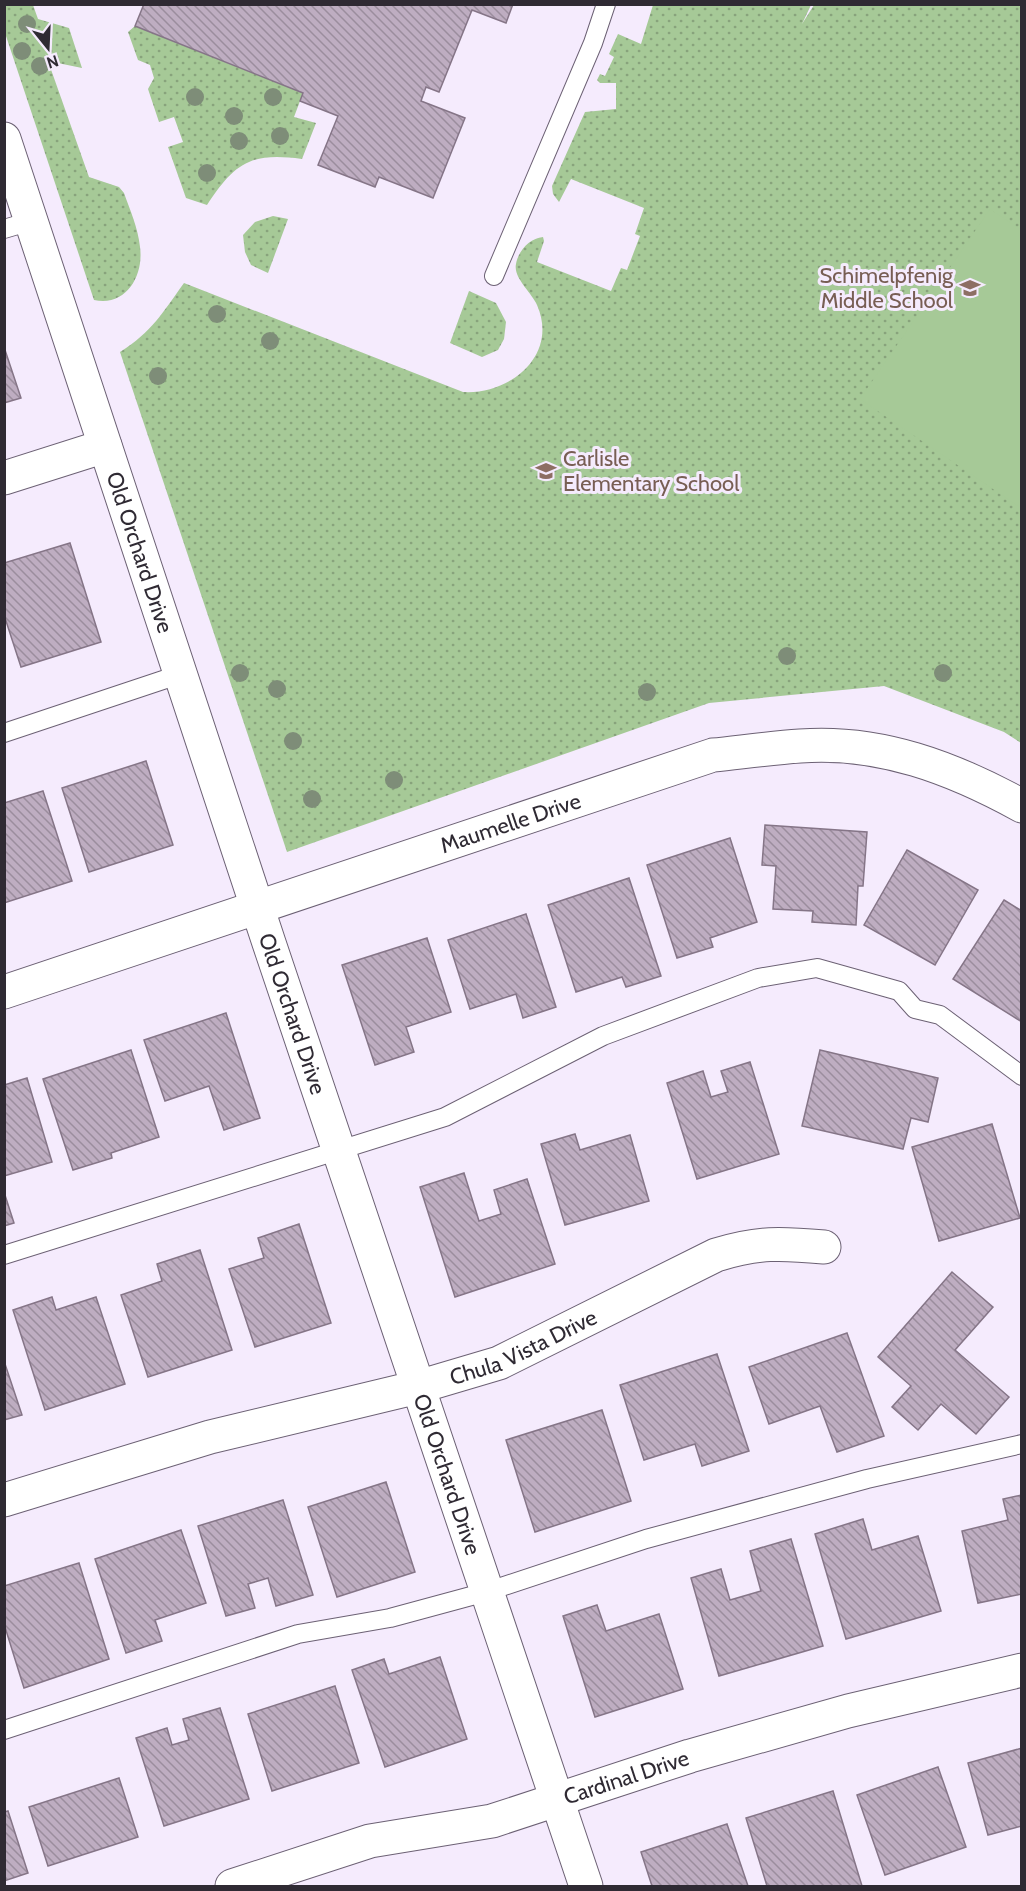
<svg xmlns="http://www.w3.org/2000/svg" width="1026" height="1891" font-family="Cabin,sans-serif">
<defs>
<pattern id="grass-dots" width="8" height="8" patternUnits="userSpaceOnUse" patternTransform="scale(1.5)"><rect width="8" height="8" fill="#a6c997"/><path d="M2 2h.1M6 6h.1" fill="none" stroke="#88a37c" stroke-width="1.8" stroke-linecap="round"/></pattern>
<pattern id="building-back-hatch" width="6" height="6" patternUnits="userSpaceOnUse" patternTransform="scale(1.5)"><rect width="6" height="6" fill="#beadc1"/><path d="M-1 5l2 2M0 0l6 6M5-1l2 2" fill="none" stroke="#9b8d9d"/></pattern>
</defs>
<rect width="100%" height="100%" fill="#f5ebfd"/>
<g fill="url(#grass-dots)">
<path d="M4,5H33L38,19L69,28L82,68L48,61L89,177L119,187L124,193C130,210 138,228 140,247C144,276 126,307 94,300L5,33Z"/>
<path d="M653,5H811L802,24L814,5H1021V743L1004,732L884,686L709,703L287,852L120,352C152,332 163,312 184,283L463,392C510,395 559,355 537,305C532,293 513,278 516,264C518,251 530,238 543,237L544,241L537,262L611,291L621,268L627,270L640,236L635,234L644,208L571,179L559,202L553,194L552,186L585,112L616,109V83H600L597,80L600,74L605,76L614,57L609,54L618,34L641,44Z"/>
<path d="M135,26L303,93L294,117L316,123L302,159C250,152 235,163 207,205L186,198L168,147L183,142L174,117L159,122L148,89L154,78L150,65L138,60L128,32Z"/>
<polygon points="273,216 288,219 268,273 251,265 245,252 243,235 255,222"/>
<polygon points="469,291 496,303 506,322 504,339 498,350 482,357 450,343"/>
</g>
<polygon fill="#a6c997" points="990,209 1021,230 1021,508 860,399"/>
<g fill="url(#building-back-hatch)" stroke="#857587" stroke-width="1.5">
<polygon points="144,4 513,4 506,23 472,10 439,92 426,87 421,101 465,118 433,198 379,177 375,187 318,165 338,116 300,101 303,93 135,26"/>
<polygon points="4,347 21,398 4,403"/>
<polygon points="70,543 101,642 21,667 4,615 4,563"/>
<polygon points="146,761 173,845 89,872 62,788"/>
<polygon points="43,791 72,881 4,903 4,803"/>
<polygon points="765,825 867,832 863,886 858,886 856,925 812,922 813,911 773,909 776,866 762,865"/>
<polygon points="730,838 757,922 710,938 713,947 677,958 647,865"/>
<polygon points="907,850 978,890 935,965 864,925"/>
<polygon points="629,878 661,976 626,987 622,977 576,992 548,905"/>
<polygon points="1004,900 1022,911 1022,1022 953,979"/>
<polygon points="526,914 556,1007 523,1018 516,994 470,1009 448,940"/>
<polygon points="427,938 451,1012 406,1027 414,1052 375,1065 342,965"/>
<polygon points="226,1013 260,1118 224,1130 209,1086 165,1101 144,1040"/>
<polygon points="131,1050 159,1137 111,1153 112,1158 73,1170 43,1079"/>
<polygon points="820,1050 938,1078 928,1122 911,1118 903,1149 802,1126"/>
<polygon points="750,1062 779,1154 697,1179 667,1083 703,1071 711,1097 728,1092 721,1071"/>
<polygon points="27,1078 52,1162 4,1176 4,1085"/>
<polygon points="992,1124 1020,1218 939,1241 912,1147"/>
<polygon points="575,1134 580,1150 630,1135 649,1201 565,1225 541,1144"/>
<polygon points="464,1173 479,1221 501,1214 494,1190 527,1179 555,1264 455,1297 420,1187"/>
<polygon points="4,1192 14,1223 4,1226"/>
<polygon points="299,1224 331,1323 255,1347 229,1269 264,1258 258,1238"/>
<polygon points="200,1250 232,1350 148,1377 121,1295 162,1281 157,1264"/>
<polygon points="952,1272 993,1307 955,1350 1009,1397 976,1434 941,1404 918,1430 892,1407 911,1386 878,1357"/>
<polygon points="52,1297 56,1310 96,1297 125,1384 45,1410 13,1310"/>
<polygon points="847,1333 884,1436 837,1452 820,1406 769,1424 749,1367"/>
<polygon points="717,1354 749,1451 702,1466 695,1444 644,1460 620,1385"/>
<polygon points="4,1361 22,1415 4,1420"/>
<polygon points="602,1410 631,1501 535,1532 506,1440"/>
<polygon points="386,1482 415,1572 337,1597 308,1507"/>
<polygon points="1022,1495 1022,1594 978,1603 962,1531 1008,1520 1003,1499"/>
<polygon points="283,1500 313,1595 276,1606 268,1578 248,1584 255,1608 226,1616 198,1526"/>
<polygon points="863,1519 872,1550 918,1536 941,1611 846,1639 815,1534"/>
<polygon points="181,1530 206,1603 155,1620 162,1641 126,1653 95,1559"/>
<polygon points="791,1539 823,1646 719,1676 691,1578 721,1569 730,1600 761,1591 750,1551"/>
<polygon points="79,1563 109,1659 24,1688 4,1624 4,1586"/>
<polygon points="597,1605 606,1631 659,1614 683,1689 595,1717 563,1616"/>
<polygon points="440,1657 467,1739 385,1767 352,1670 384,1659 389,1674"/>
<polygon points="335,1686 359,1763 272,1791 248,1714"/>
<polygon points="220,1708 249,1799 164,1826 136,1738 167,1728 172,1745 189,1740 183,1719"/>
<polygon points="1022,1748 1022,1826 988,1835 968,1763"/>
<polygon points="938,1767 966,1847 885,1875 857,1795"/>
<polygon points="119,1778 138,1837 48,1866 29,1807"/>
<polygon points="833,1791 862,1886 767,1886 746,1818"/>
<polygon points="8,1811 28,1873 4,1881 4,1812"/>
<polygon points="727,1824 748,1886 652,1886 641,1852"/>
</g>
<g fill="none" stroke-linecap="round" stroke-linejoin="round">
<g stroke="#6c6174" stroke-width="20">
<g id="service">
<polyline points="4,229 31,221"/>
<polyline points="494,276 593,43 606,4"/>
<polyline points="4,733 181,674"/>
<polyline points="4,1255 445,1117 603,1036 758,978 817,968 899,991 915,1009 940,1015 1022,1076"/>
<polyline points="4,1730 298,1634 390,1618 486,1592 646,1539 867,1479 1022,1444"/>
</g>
</g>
<g stroke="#6c6174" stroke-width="35">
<g id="minor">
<polyline points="4,478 105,446"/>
<path id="s1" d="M4,1500L210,1437L418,1387L499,1363L716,1255C758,1242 781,1243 824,1247"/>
<path id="s2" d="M232,1886L370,1841L492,1821L690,1756L848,1711L1022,1670"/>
</g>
</g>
<g stroke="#6c6174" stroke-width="35">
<g id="tertiary">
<path id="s3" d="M4,139L269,943L586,1886"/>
<path id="s4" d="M4,992L713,755C742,752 771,748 800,746C880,740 953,768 1022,806"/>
</g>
</g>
<use href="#service" stroke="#fff" stroke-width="18"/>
<use href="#minor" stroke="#fff" stroke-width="33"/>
<use href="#tertiary" stroke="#fff" stroke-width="33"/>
</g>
<g fill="#7e8d78">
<circle cx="27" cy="24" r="9"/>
<circle cx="22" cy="51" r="9"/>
<circle cx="40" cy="66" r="9"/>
<circle cx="195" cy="97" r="9"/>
<circle cx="273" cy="97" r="9"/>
<circle cx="234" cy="116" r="9"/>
<circle cx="280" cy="136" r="9"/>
<circle cx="239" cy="141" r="9"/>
<circle cx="207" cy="173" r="9"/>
<circle cx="217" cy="314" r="9"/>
<circle cx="270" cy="341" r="9"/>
<circle cx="158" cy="376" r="9"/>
<circle cx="787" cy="656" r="9"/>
<circle cx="240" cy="673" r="9"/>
<circle cx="943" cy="673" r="9"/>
<circle cx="277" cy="689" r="9"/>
<circle cx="647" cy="692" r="9"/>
<circle cx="293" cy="741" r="9"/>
<circle cx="394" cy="780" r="9"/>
<circle cx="312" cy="799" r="9"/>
</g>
<defs>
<g id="school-bare" transform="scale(1.62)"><path d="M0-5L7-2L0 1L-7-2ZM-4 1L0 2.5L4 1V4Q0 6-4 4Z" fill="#8d6e63" stroke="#f5ebfd" stroke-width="2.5" paint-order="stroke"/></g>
</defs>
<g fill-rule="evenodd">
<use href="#school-bare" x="970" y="288"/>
<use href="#school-bare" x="546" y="471"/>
</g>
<g text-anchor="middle" stroke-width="6" stroke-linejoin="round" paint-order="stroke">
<g font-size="22" fill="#785e54" stroke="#f5ebfd" text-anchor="end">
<text x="953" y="283">Schimelpfenig<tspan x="953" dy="25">Middle School</tspan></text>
<text x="563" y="466" text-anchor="start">Carlisle<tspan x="563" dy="25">Elementary School</tspan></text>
</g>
<g font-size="22" fill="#2f2a33" stroke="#f5ebfd">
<text dy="8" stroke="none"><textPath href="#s3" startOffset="435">Old Orchard Drive</textPath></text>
<text dy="8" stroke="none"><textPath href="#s4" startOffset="534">Maumelle Drive</textPath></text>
<text dy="8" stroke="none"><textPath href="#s3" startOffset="921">Old Orchard Drive</textPath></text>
<text dy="8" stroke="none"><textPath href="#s1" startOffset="542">Chula Vista Drive</textPath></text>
<text dy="8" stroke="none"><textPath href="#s3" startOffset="1407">Old Orchard Drive</textPath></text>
<text dy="8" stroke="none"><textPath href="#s2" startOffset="410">Cardinal Drive</textPath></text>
</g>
</g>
<rect width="1026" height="1891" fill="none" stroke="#2f2a33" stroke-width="12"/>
<g transform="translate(48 48) rotate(162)" stroke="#f5ebfd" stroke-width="4.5" paint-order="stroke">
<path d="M0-4.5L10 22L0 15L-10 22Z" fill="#2f2a33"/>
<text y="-9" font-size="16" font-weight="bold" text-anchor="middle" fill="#2f2a33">N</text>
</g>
</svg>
